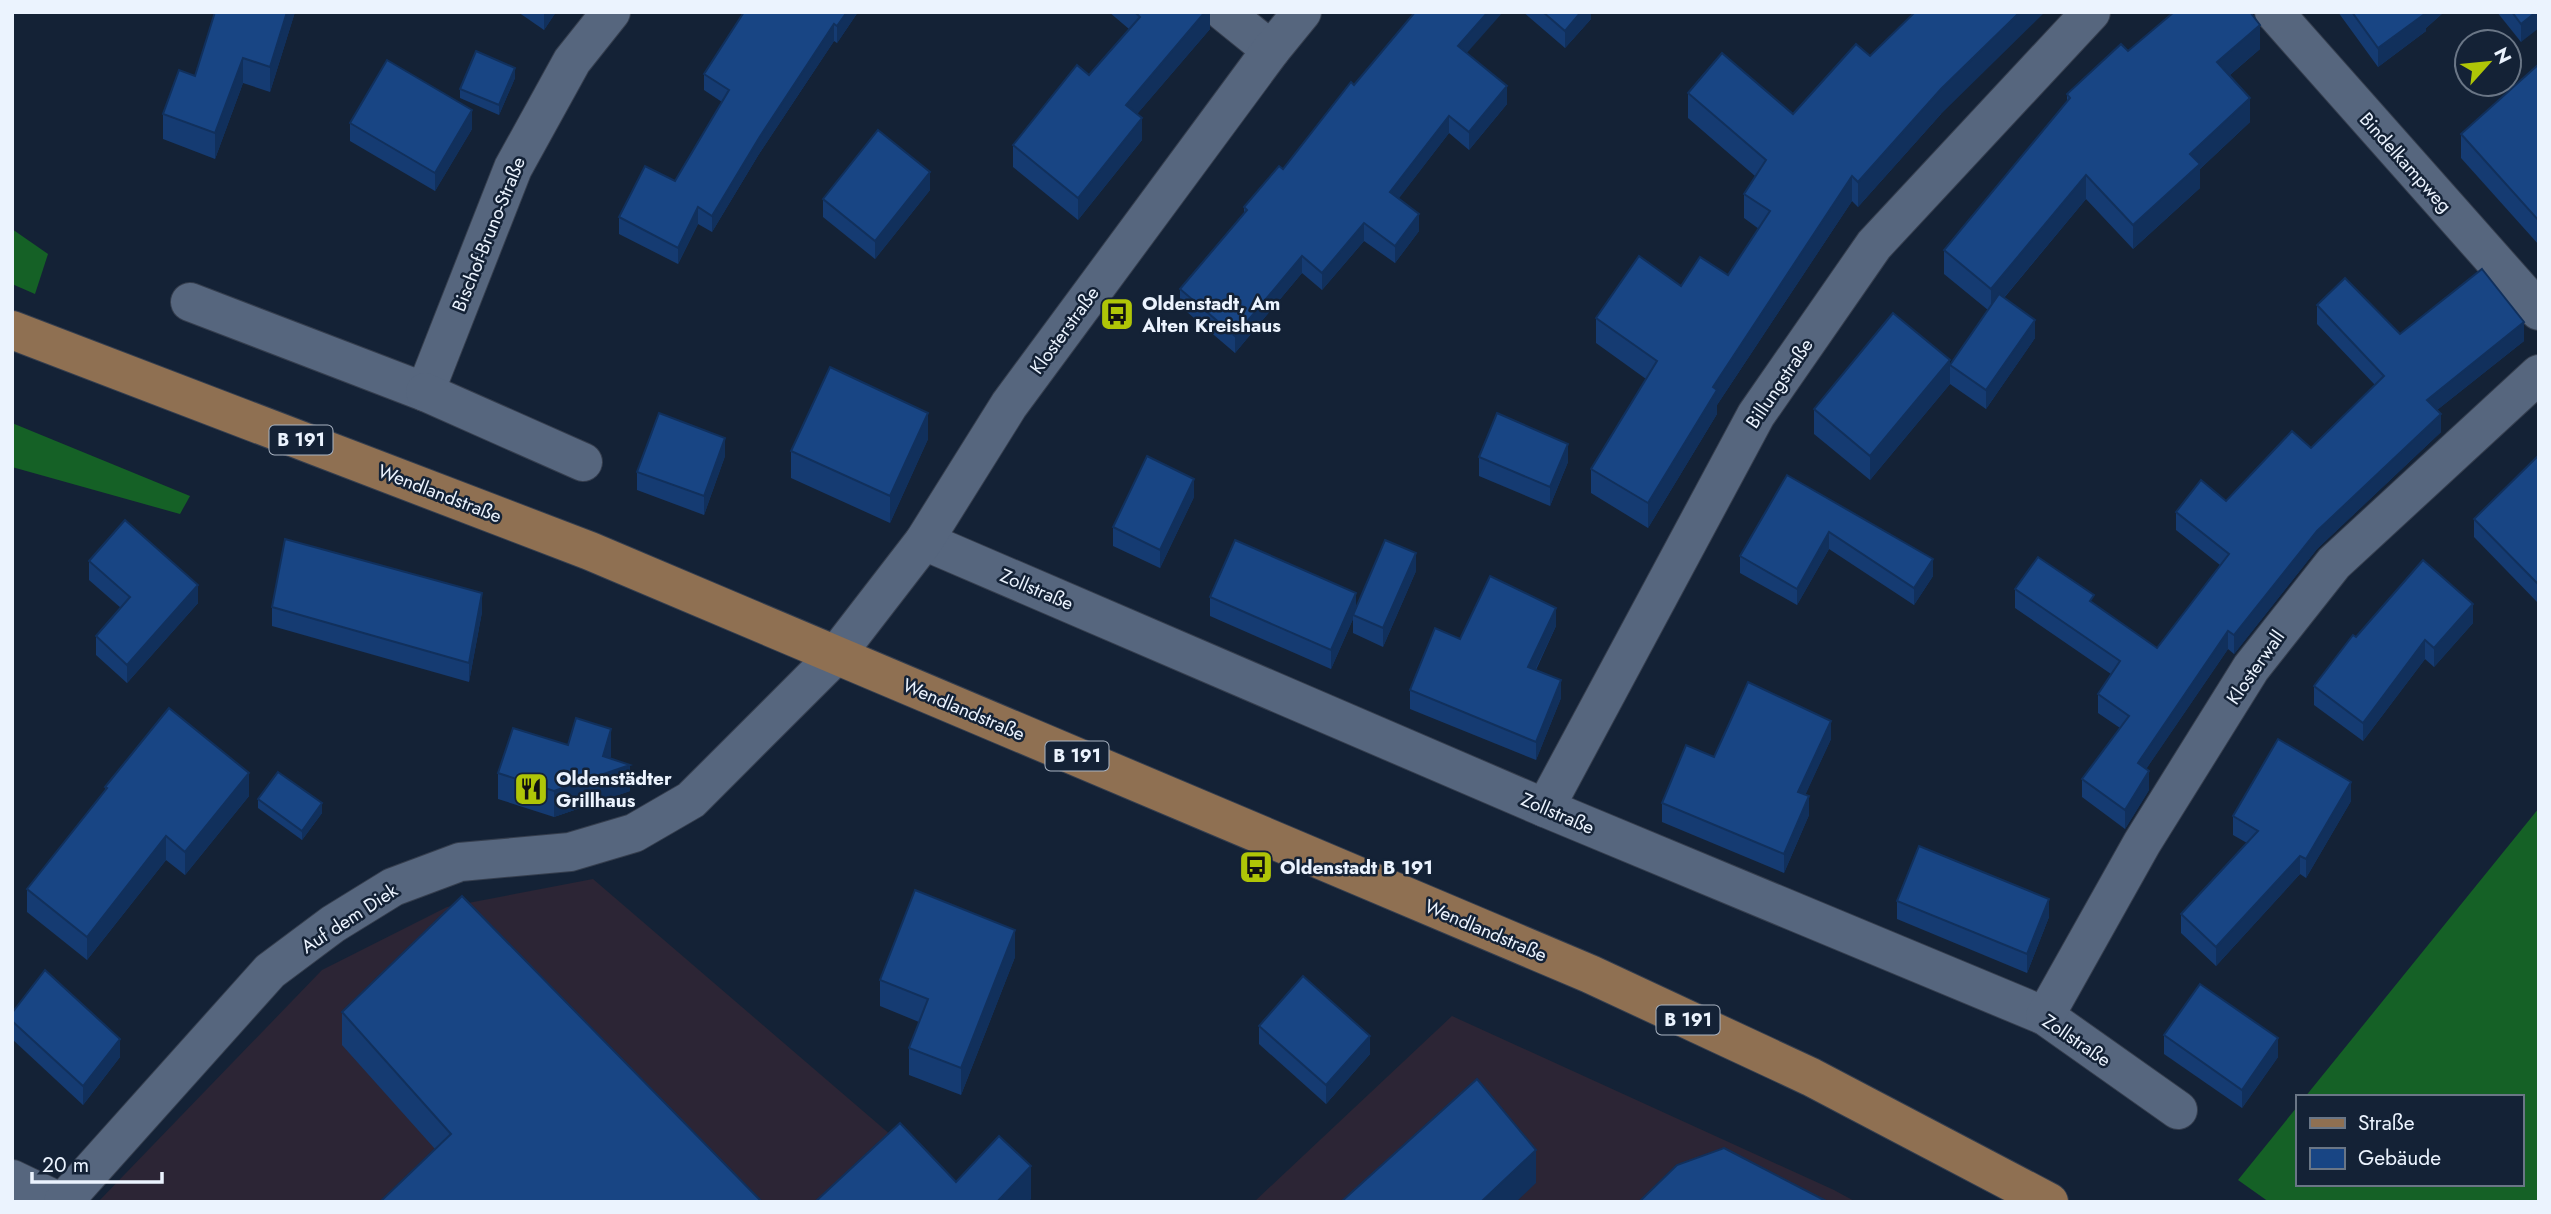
<svg xmlns="http://www.w3.org/2000/svg" width="2551" height="1214" font-family="Jost,sans-serif">
<rect width="100%" height="100%" fill="#142236"/>
<g fill="#2c2535">
<polygon points="593,879 913,1154 955,1202 98,1202 322,970 447,907"/>
<polygon points="1452,1016 1834,1190 1856,1202 1254,1202"/>
</g>
<g fill="#156126">
<polygon points="12,229 48,254 35,294 12,284"/>
<polygon points="12,423 190,496 180,514 12,467"/>
<polygon points="2539,808 2539,1202 2269,1202 2238,1180 2297,1107 2297,1184 2521,1184 2521,1097 2305,1097"/>
</g>
<g fill="none" stroke-linecap="round" stroke-linejoin="round">
<g stroke="#353e4e" stroke-width="40">
<g id="minor">
<polyline points="1224,12 1271,50"/>
<polyline points="2274,12 2539,311"/>
<polyline points="190,302 425,392 513,168 572,61 611,12"/>
<polyline points="425,392 583,462"/>
<polyline points="924,541 1545,808 2045,1016 2178,1110"/>
<polyline points="1545,808 1756,415 1874,245 2091,12"/>
<polyline points="2045,1016 2142,843 2251,668 2334,563 2539,374"/>
<polyline points="12,1179 60,1202"/>
<polyline points="63,1202 270,971 333,924 393,887 460,862 570,852 634,833 691,800 836,655 924,541 1009,405 1271,50 1302,12"/>
</g>
</g>
<g stroke="#353e4e" stroke-width="40">
<polyline id="major" points="12,330 590,551 1590,974 1811,1077 2049,1202"/>
</g>
<use href="#minor" stroke="#56667e" stroke-width="38"/>
<use href="#major" stroke="#8f7052" stroke-width="38"/>
</g>
<g fill="#153b72">
<polygon points="295,12 270,92 243,83 215,159 163,139 163,114 195,76"/>
<polygon points="518,12 556,12 544,30"/>
<polygon points="858,12 837,43 834,41 759,154 712,232 698,224 678,264 619,234 619,217 675,181 722,102 704,90 704,74"/>
<polygon points="1109,12 1210,12 1210,29 1137,114 1142,140 1078,220 1013,167 1013,145 1089,75 1129,29"/>
<polygon points="1523,12 1591,12 1591,19 1565,48"/>
<polygon points="2338,12 2444,12 2426,28 2426,31 2378,67"/>
<polygon points="2497,12 2539,12 2521,42"/>
<polygon points="2260,49 2230,75 2250,122 2200,169 2200,188 2133,249 2086,199 2004,298 2035,338 1986,409 1950,384 1870,480 1814,434 1814,409 1950,365 1988,310 1944,274 1944,250 2067,102 2067,94 2128,51"/>
<polygon points="1467,53 1507,104 1469,150 1449,133 1398,199 1419,231 1395,263 1364,241 1322,290 1302,273 1235,353 1180,306 1180,289 1244,213 1244,207 1283,169 1354,85"/>
<polygon points="1870,56 1941,114 1858,207 1852,201 1717,405 1717,414 1648,528 1591,493 1591,469 1646,379 1596,343 1596,318 1681,286 1728,275 1759,229 1744,218 1744,194 1755,176 1688,118 1688,93 1793,114"/>
<polygon points="2539,64 2539,245 2461,158 2461,134"/>
<polygon points="515,78 499,115 460,98 460,89"/>
<polygon points="350,123 472,129 435,191 350,141"/>
<polygon points="930,190 875,259 823,217 823,199"/>
<polygon points="2317,305 2400,334 2524,341 2437,410 2441,432 2317,549 2234,654 2228,649 2146,769 2149,790 2125,829 2082,797 2082,779 2120,728 2098,713 2098,694 2111,674 2015,608 2015,589 2094,604 2157,648 2220,565 2176,530 2176,512 2226,501 2311,448 2375,385 2317,324"/>
<polygon points="928,439 890,523 791,478 791,451"/>
<polygon points="2539,455 2539,604 2474,537 2474,519"/>
<polygon points="725,456 704,515 637,490 637,472"/>
<polygon points="1479,457 1568,462 1550,506 1479,476"/>
<polygon points="1787,475 1933,576 1914,605 1829,549 1797,605 1740,573 1740,556"/>
<polygon points="1194,497 1160,568 1113,546 1113,527"/>
<polygon points="89,561 198,603 127,683 96,655 96,636 121,608 89,580"/>
<polygon points="1416,571 1383,647 1353,633 1353,619 1331,669 1210,616 1210,597 1356,607"/>
<polygon points="272,607 482,612 469,682 272,626"/>
<polygon points="2473,623 2434,667 2425,659 2363,741 2314,705 2314,686 2356,637"/>
<polygon points="1556,626 1536,670 1561,698 1536,760 1410,709 1410,690 1460,639"/>
<polygon points="1831,739 1805,795 1809,815 1784,873 1662,822 1662,803 1714,757"/>
<polygon points="568,745 611,755 610,759 630,791 554,817 498,799 498,773"/>
<polygon points="105,787 249,796 185,875 166,860 87,960 27,912 27,889 105,790"/>
<polygon points="258,799 322,813 302,840 258,808"/>
<polygon points="2351,801 2306,878 2300,874 2216,966 2181,933 2181,914 2247,843 2233,835 2233,816"/>
<polygon points="1897,901 2049,917 2027,973 1897,919"/>
<polygon points="1015,957 961,1095 909,1075 909,1048 919,1022 880,1006 880,980"/>
<polygon points="342,1012 762,1202 435,1149 342,1045"/>
<polygon points="12,1013 120,1057 83,1105 12,1039"/>
<polygon points="1259,1026 1370,1054 1326,1104 1259,1044"/>
<polygon points="2164,1035 2278,1057 2242,1108 2164,1054"/>
</g>
<g fill="#11305c">
<polygon points="287,12 295,12 270,92 270,67"/>
<polygon points="544,12 556,12 544,30"/>
<polygon points="847,12 858,12 837,43 837,26"/>
<polygon points="1205,12 1210,12 1210,29 1126,127 1126,105"/>
<polygon points="1488,12 1503,12 1458,63 1458,46"/>
<polygon points="1581,12 1591,12 1591,19 1565,48 1565,31"/>
<polygon points="2020,12 2045,12 1941,114 1858,207 1858,182 1941,89"/>
<polygon points="2425,12 2444,12 2426,28 2426,31 2378,67 2378,48"/>
<polygon points="2536,12 2539,12 2539,28 2521,42 2521,24"/>
<polygon points="834,24 834,41 759,154 712,232 712,216 759,138"/>
<polygon points="2260,25 2260,49 2217,86 2217,62"/>
<polygon points="243,58 243,83 215,159 215,133"/>
<polygon points="515,68 515,78 499,115 499,105"/>
<polygon points="1507,86 1507,104 1469,150 1469,132"/>
<polygon points="2250,98 2250,122 2200,169 2200,188 2133,249 2133,225 2190,154"/>
<polygon points="472,110 472,129 435,191 435,173"/>
<polygon points="1449,116 1449,133 1390,210 1390,192"/>
<polygon points="1142,118 1142,140 1078,220 1078,198"/>
<polygon points="930,172 930,190 875,259 875,241"/>
<polygon points="2086,175 2086,199 1991,313 1991,289"/>
<polygon points="1852,176 1852,201 1717,405 1717,414 1648,528 1648,503 1713,387"/>
<polygon points="698,207 698,224 678,264 678,248"/>
<polygon points="1419,214 1419,231 1395,263 1395,246"/>
<polygon points="1364,223 1364,241 1322,290 1322,273"/>
<polygon points="1302,256 1302,273 1235,353 1235,336"/>
<polygon points="2035,320 2035,338 1986,409 1986,390"/>
<polygon points="2524,322 2524,341 2427,418 2427,400"/>
<polygon points="1950,360 1950,384 1870,480 1870,456"/>
<polygon points="928,413 928,439 890,523 890,496"/>
<polygon points="2441,414 2441,432 2317,549 2234,654 2234,635 2317,531"/>
<polygon points="725,438 725,456 704,515 704,496"/>
<polygon points="1568,444 1568,462 1550,506 1550,487"/>
<polygon points="1194,479 1194,497 1160,568 1160,550"/>
<polygon points="1829,532 1829,549 1797,605 1797,589"/>
<polygon points="1416,553 1416,571 1383,647 1383,628"/>
<polygon points="1933,559 1933,576 1914,605 1914,588"/>
<polygon points="198,585 198,603 127,683 127,665"/>
<polygon points="482,593 482,612 469,682 469,663"/>
<polygon points="1356,593 1356,611 1353,615 1353,619 1331,669 1331,650"/>
<polygon points="2473,604 2473,623 2434,667 2434,648"/>
<polygon points="1556,608 1556,626 1528,685 1528,667"/>
<polygon points="2228,631 2228,649 2138,781 2138,763"/>
<polygon points="2425,640 2425,659 2363,741 2363,723"/>
<polygon points="1561,680 1561,698 1536,760 1536,742"/>
<polygon points="1831,721 1831,739 1798,811 1798,792"/>
<polygon points="611,729 611,755 606,773 630,765 630,791 554,817 554,791 603,756"/>
<polygon points="2149,771 2149,790 2125,829 2125,810"/>
<polygon points="249,773 249,796 185,875 185,852"/>
<polygon points="2351,782 2351,801 2306,878 2306,859"/>
<polygon points="1809,796 1809,815 1784,873 1784,854"/>
<polygon points="322,803 322,813 302,840 302,831"/>
<polygon points="166,836 166,860 87,960 87,937"/>
<polygon points="2300,856 2300,874 2216,966 2216,947"/>
<polygon points="2049,899 2049,917 2027,973 2027,954"/>
<polygon points="1015,930 1015,957 961,1095 961,1068"/>
<polygon points="1370,1036 1370,1054 1326,1104 1326,1085"/>
<polygon points="2278,1038 2278,1057 2242,1108 2242,1090"/>
<polygon points="120,1039 120,1057 83,1105 83,1086"/>
<polygon points="1536,1150 1536,1183 1516,1202 1481,1202"/>
<polygon points="1031,1166 1031,1199 1029,1202 997,1202"/>
</g>
<g fill="#184584" stroke="#11305c" stroke-width="2">
<polygon points="215,12 287,12 270,67 243,58 215,133 163,114 179,70 195,76"/>
<polygon points="744,12 847,12 837,26 834,24 759,138 712,216 698,207 678,248 619,217 645,166 675,181 729,90 704,74"/>
<polygon points="1135,12 1205,12 1126,105 1142,118 1078,198 1013,145 1077,65 1089,75 1140,17"/>
<polygon points="1415,12 1488,12 1458,46 1507,86 1469,132 1449,116 1390,192 1419,214 1395,246 1364,223 1322,273 1302,256 1235,336 1180,289 1247,210 1244,207 1279,166 1283,169 1351,82 1354,85"/>
<polygon points="1543,12 1581,12 1565,31"/>
<polygon points="1915,12 2020,12 1941,89 1858,182 1852,176 1713,387 1717,390 1648,503 1591,469 1657,361 1596,318 1639,256 1681,286 1700,257 1728,275 1770,211 1744,194 1766,160 1688,93 1722,53 1793,114 1856,44 1870,56"/>
<polygon points="2174,12 2250,12 2260,25 2217,62 2250,98 2190,154 2200,164 2133,225 2086,175 1991,289 1944,250 2070,98 2067,94 2121,44 2128,51"/>
<polygon points="2352,12 2426,12 2426,13 2378,48"/>
<polygon points="2512,12 2536,12 2521,24"/>
<polygon points="476,51 515,68 499,105 460,89"/>
<polygon points="387,60 472,110 435,173 350,123"/>
<polygon points="2539,64 2539,221 2461,134"/>
<polygon points="878,130 930,172 875,241 823,199"/>
<polygon points="2482,269 2524,322 2427,400 2441,414 2317,531 2234,635 2228,631 2138,763 2149,771 2125,810 2082,779 2129,716 2098,694 2120,661 2015,589 2038,557 2094,595 2090,601 2157,648 2229,554 2176,512 2201,480 2226,501 2292,431 2311,448 2384,376 2317,305 2345,278 2400,334"/>
<polygon points="1999,294 2035,320 1986,390 1950,365"/>
<polygon points="1893,313 1950,360 1870,456 1814,409"/>
<polygon points="830,367 928,413 890,496 791,451"/>
<polygon points="659,413 725,438 704,496 637,472"/>
<polygon points="1497,413 1568,444 1550,487 1479,457"/>
<polygon points="2539,455 2539,585 2474,519"/>
<polygon points="1147,456 1194,479 1160,550 1113,527"/>
<polygon points="1787,475 1933,559 1914,588 1829,532 1797,589 1740,556"/>
<polygon points="125,520 198,585 127,665 96,636 130,597 89,561"/>
<polygon points="285,539 482,593 469,663 272,607"/>
<polygon points="1235,540 1356,593 1331,650 1210,597"/>
<polygon points="1385,540 1416,553 1383,628 1353,615"/>
<polygon points="2423,560 2473,604 2434,648 2425,640 2363,723 2314,686 2353,635 2356,637"/>
<polygon points="1490,576 1556,608 1528,667 1561,680 1536,742 1410,690 1435,628 1460,639"/>
<polygon points="1748,682 1831,721 1798,792 1809,796 1784,854 1662,803 1686,745 1714,757"/>
<polygon points="169,708 249,773 185,852 166,836 87,937 27,889 107,788 105,787"/>
<polygon points="576,718 611,729 603,756 630,765 554,791 498,773 513,728 568,745"/>
<polygon points="2278,739 2351,782 2306,859 2300,856 2216,947 2181,914 2258,831 2233,816"/>
<polygon points="278,772 322,803 302,831 258,799"/>
<polygon points="1919,846 2049,899 2027,954 1897,901"/>
<polygon points="915,890 1015,930 961,1068 909,1048 928,999 880,980"/>
<polygon points="462,896 762,1202 380,1202 451,1134 342,1012"/>
<polygon points="45,970 120,1039 83,1086 12,1021 12,1013"/>
<polygon points="1303,976 1370,1036 1326,1085 1259,1026"/>
<polygon points="2200,984 2278,1038 2242,1090 2164,1035"/>
<polygon points="1477,1079 1536,1150 1481,1202 1341,1202"/>
<polygon points="900,1123 956,1182 999,1136 1031,1166 997,1202 815,1202"/>
<polygon points="1724,1148 1828,1202 1639,1202 1677,1165"/>
</g>
<defs>
<g id="bus-square" transform="scale(1.75)"><rect x="-9" y="-9" width="18" height="18" rx="4" fill="#afc507" stroke="#142236"/><path d="M-5-6H5V4H4V6H2V4H-2V6H-4V4H-5ZM-3.5-4V0h7V-4ZM-3.5 1.2v1.5H-2V1.2ZM2 1.2v1.5H3.5V1.2Z" fill="#111"/></g>
<g id="restaurant-square" transform="scale(1.75)"><rect x="-9" y="-9" width="18" height="18" rx="4" fill="#afc507" stroke="#142236"/><path d="M-5-6h1v4h1v-4h1v4h1v-4h1v5L-1.5 .5V6h-2V.5L-5-1ZM5-6V6H3V1.5H1.5Q1.5-4 5-6Z" fill="#111"/></g>
</defs>
<g fill-rule="evenodd">
<use href="#bus-square" x="1117" y="314"/>
<use href="#restaurant-square" x="531" y="789"/>
<use href="#bus-square" x="1256" y="867"/>
</g>
<g text-anchor="middle" stroke-width="5" stroke-linejoin="round" paint-order="stroke">
<g fill="#142236" stroke="#aab4c2" stroke-width="2">
<rect x="269.5" y="425.5" width="63" height="29" rx="5"/>
<rect x="1045.5" y="741.5" width="63" height="29" rx="5"/>
<rect x="1656.5" y="1005.5" width="63" height="29" rx="5"/>
</g>
<g font-size="18" font-weight="bold" fill="#ebf3fe">
<text x="301" y="446">B 191</text>
<text x="1077" y="762">B 191</text>
<text x="1688" y="1026">B 191</text>
</g>
<g font-size="19" fill="#ebf3fe" stroke="#142236">
<text transform="translate(2406 162) rotate(48)" y="7">Bindelkampweg</text>
<text transform="translate(488 234) rotate(-68)" y="7">Bischof-Bruno-Straße</text>
<text transform="translate(1064 330) rotate(-54)" y="7">Klosterstraße</text>
<text transform="translate(1779 383) rotate(-56)" y="7">Billungstraße</text>
<text transform="translate(440 493) rotate(21)" y="7">Wendlandstraße</text>
<text transform="translate(1037 589) rotate(23)" y="7">Zollstraße</text>
<text transform="translate(2255 667) rotate(-55)" y="7">Klosterwall</text>
<text transform="translate(964 709) rotate(23)" y="7">Wendlandstraße</text>
<text transform="translate(1558 813) rotate(23)" y="7">Zollstraße</text>
<text transform="translate(349 918) rotate(-33)" y="7">Auf dem Diek</text>
<text transform="translate(1486 930) rotate(23)" y="7">Wendlandstraße</text>
<text transform="translate(2077 1040) rotate(34)" y="7">Zollstraße</text>
</g>
<g font-size="19" font-weight="bold" fill="#ebf3fe" stroke="#142236" text-anchor="start">
<text x="1142" y="310">Oldenstadt, Am<tspan x="1142" dy="22">Alten Kreishaus</tspan></text>
<text x="556" y="785">Oldenstädter<tspan x="556" dy="22">Grillhaus</tspan></text>
<text x="1280" y="874">Oldenstadt B 191</text>
</g>
</g>
<rect width="2551" height="1214" fill="none" stroke="#ebf3fe" stroke-width="28"/>
<rect x="2296" y="1095" width="228" height="91" fill="#142236" stroke="#6a7686" stroke-width="2"/>
<rect x="2310" y="1118" width="35" height="10" fill="#8f7052" stroke="#6a7686" stroke-width="2"/>
<text x="2358" y="1130" font-size="21" fill="#ebf3fe">Straße</text>
<rect x="2310" y="1148" width="35" height="21" fill="#184584" stroke="#6a7686" stroke-width="2"/>
<text x="2358" y="1165" font-size="21" fill="#ebf3fe">Gebäude</text>
<g transform="translate(2488 63) rotate(63)"><circle r="33" fill="#142236" stroke="#6a7686" stroke-width="2"/>
<path d="M0-5L12 26L0 18L-12 26Z" fill="#afc507"/>
<text y="-10" font-size="19" font-weight="bold" text-anchor="middle" fill="#ebf3fe">N</text>
</g>
<path d="M32 1172v10h130v-10" fill="none" stroke="#ebf3fe" stroke-width="3.5"/>
<text x="42" y="1172" font-size="21" fill="#ebf3fe" stroke="#142236" stroke-width="5" paint-order="stroke">20 m</text>
</svg>
